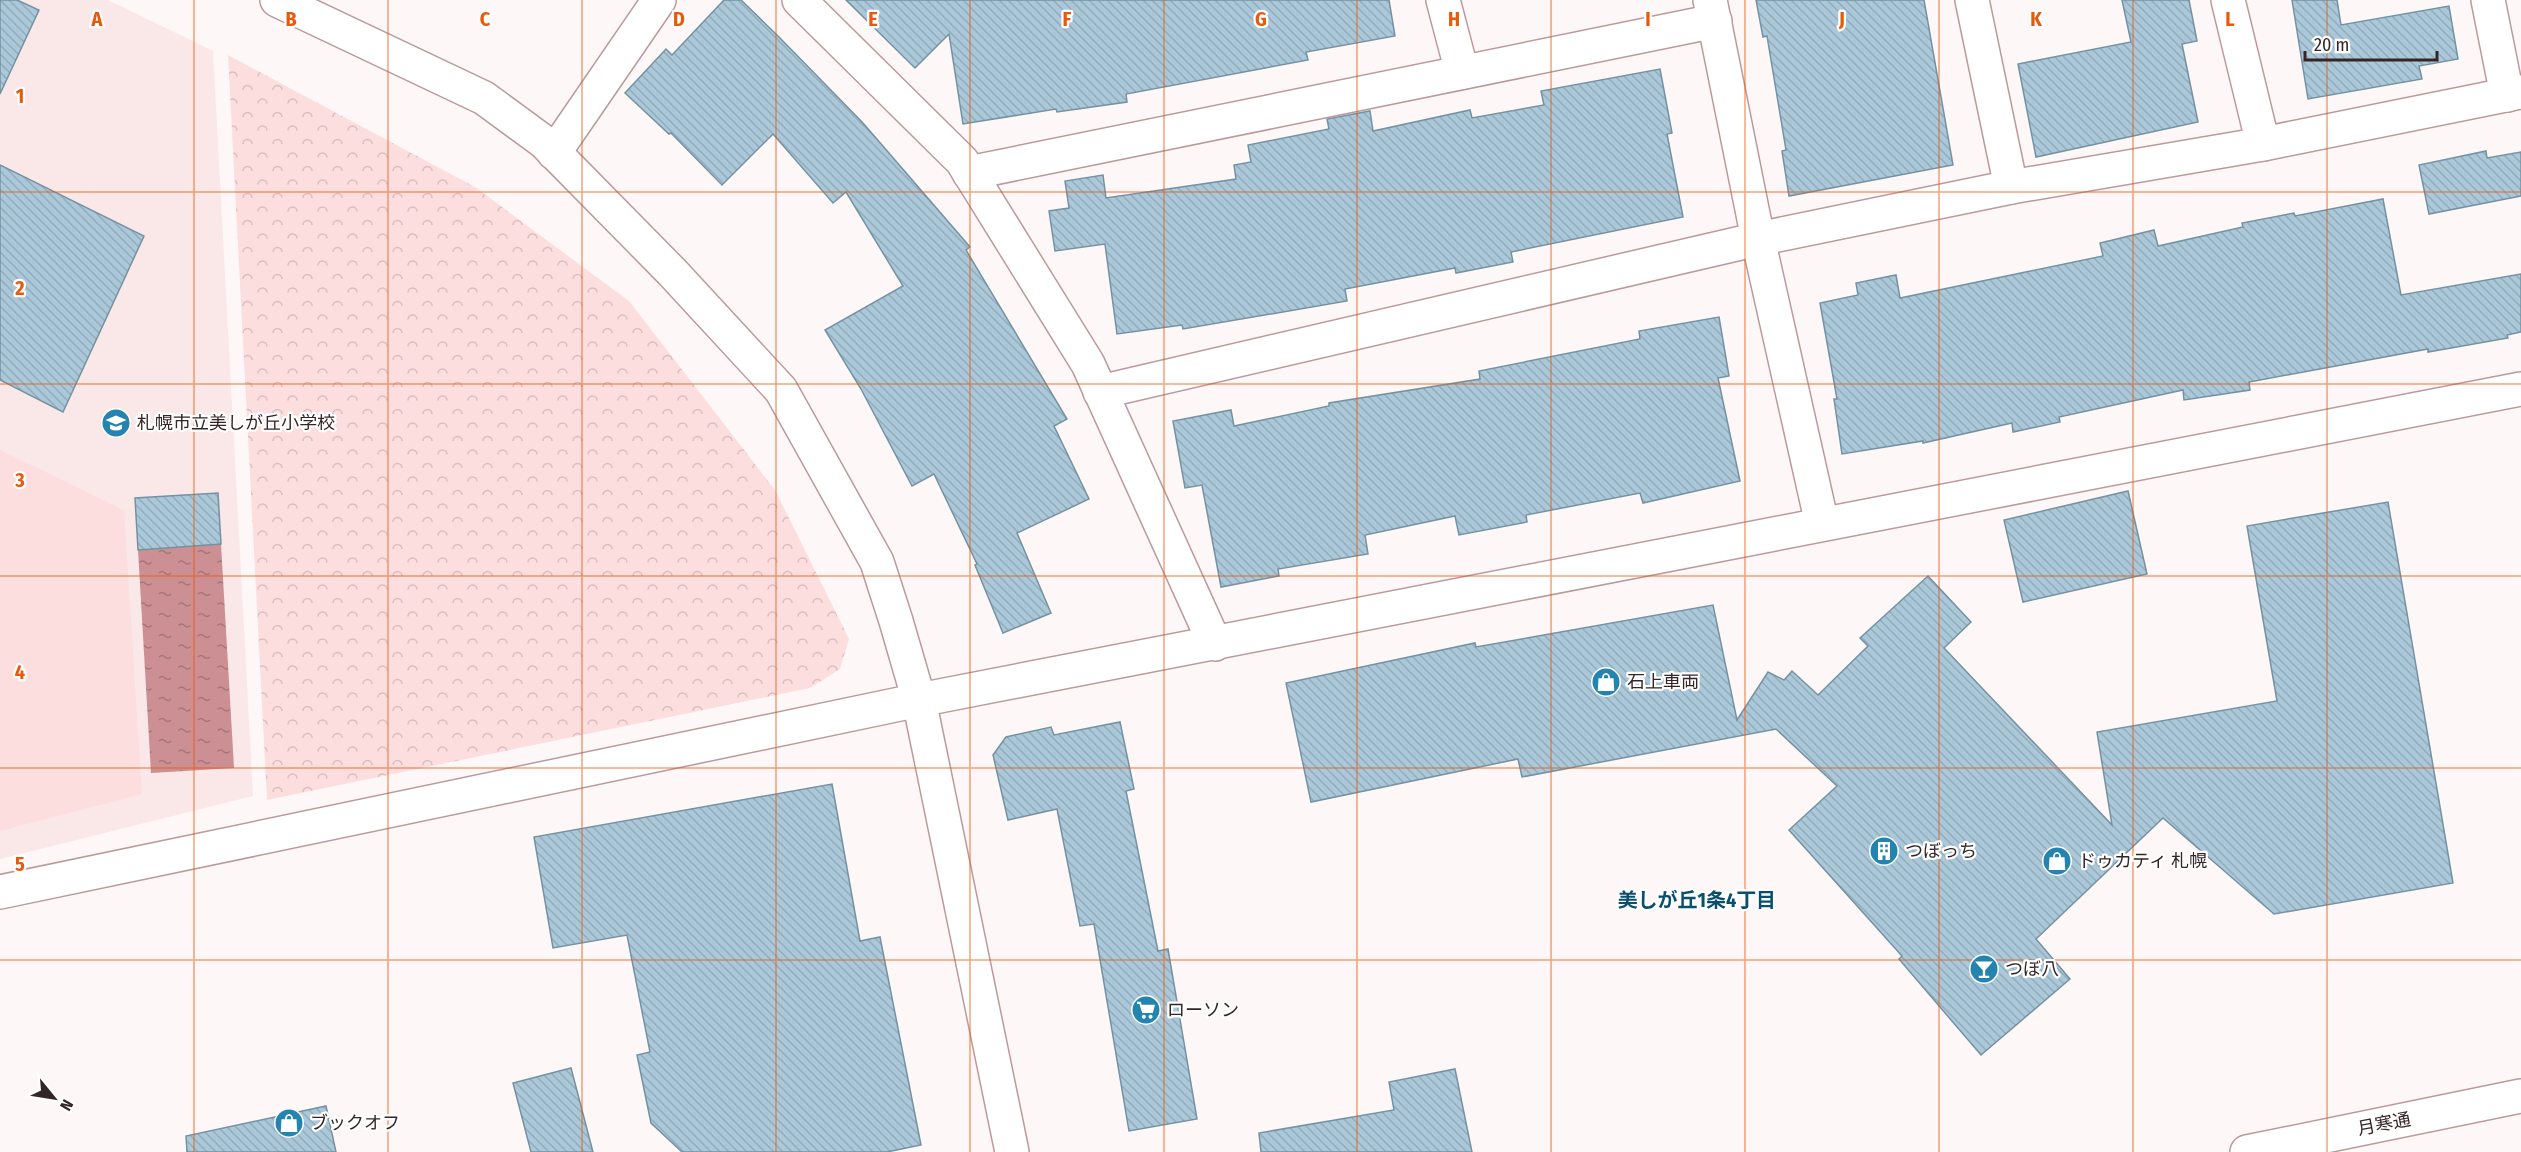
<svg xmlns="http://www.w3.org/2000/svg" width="2521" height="1152" font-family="'Fira Sans Condensed','Noto Sans JP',sans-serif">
<defs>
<pattern id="forest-crowns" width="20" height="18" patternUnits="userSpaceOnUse" patternTransform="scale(1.5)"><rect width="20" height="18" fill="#fcdedf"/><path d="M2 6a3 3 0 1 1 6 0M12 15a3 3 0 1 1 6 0" fill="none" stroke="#d9bebf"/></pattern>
<pattern id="water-ripples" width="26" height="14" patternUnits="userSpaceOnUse" patternTransform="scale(1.5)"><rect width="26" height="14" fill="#cc8f93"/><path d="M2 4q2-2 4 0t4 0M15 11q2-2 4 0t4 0" fill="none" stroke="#a67578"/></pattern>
<pattern id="building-back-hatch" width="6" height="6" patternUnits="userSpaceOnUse" patternTransform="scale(1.5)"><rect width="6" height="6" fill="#aac8d9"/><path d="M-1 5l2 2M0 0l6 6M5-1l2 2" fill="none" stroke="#93acba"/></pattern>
</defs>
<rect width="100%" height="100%" fill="#fef7f7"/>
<polygon fill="#fae7e8" points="0,0 108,0 213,51 253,796 0,859"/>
<polygon fill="url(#forest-crowns)" points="228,55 475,187 629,301 775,490 849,639 840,669 810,688 267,800"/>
<polygon fill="#fcdedf" points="0,450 124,510 142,794 0,831"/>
<polygon fill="url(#water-ripples)" points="221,544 234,768 151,773 138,550"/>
<g fill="url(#building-back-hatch)" stroke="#7592a2" stroke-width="1.5">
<polygon points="0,0 17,0 39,10 0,94"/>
<polygon points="724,0 741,0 778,36 863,123 970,247 966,250 1067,419 1054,426 1089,499 1017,533 1051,613 1003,633 975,565 977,564 934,474 912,486 861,389 825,330 903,286 846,192 833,203 773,134 722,185 671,133 669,134 625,93 666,49 672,55"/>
<polygon points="846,0 1389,0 1395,36 1306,52 1308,60 1126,94 1127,102 1057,112 1056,109 963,124 949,34 915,68"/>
<polygon points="1756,0 1924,0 1953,165 1789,196 1782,151 1786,150 1767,36 1763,37"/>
<polygon points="2122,0 2189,0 2197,41 2182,44 2198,122 2036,157 2018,64 2131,42"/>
<polygon points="2292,0 2337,0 2341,25 2449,6 2458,59 2419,66 2422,79 2308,99"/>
<polygon points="1660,69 1672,133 1667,134 1683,217 1511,252 1513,262 1456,273 1455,268 1345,289 1347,301 1183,329 1182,325 1117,334 1105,244 1055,251 1049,211 1069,208 1065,181 1103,175 1106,198 1236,179 1234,165 1251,162 1248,145 1329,129 1327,119 1370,111 1373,131 1470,110 1472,118 1544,105 1541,91"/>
<polygon points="2486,151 2487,158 2521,152 2521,196 2429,214 2419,165"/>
<polygon points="0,165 144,236 63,412 0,380"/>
<polygon points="2383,199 2401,295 2521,274 2521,332 2507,335 2508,338 2428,352 2428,349 2249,382 2250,390 2184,400 2183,390 2059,417 2060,422 2013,432 2012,423 1923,443 1923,441 1842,454 1834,399 1837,399 1820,303 1858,295 1856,283 1896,275 1900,298 2103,256 2100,243 2154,230 2158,246 2243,227 2242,223 2294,213 2295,216"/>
<polygon points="1719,317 1729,376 1718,378 1740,481 1643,503 1640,493 1526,515 1527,522 1459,535 1455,516 1365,535 1368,554 1278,569 1279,576 1221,587 1202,485 1185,488 1173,421 1231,410 1234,426 1329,406 1329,403 1480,379 1479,371 1640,339 1639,331"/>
<polygon points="2128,491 2147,574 2023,602 2004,520"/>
<polygon points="218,493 221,544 138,550 135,498"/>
<polygon points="2388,502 2453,883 2274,914 2163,818 2036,939 2070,979 1981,1055 1899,959 1902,956 1789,830 1837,786 1776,729 1522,777 1518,759 1311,802 1286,683 1475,643 1476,647 1713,605 1737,720 1768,672 1784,680 1792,671 1818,695 1868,646 1860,638 1928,576 1971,622 1944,648 2112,825 2097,732 2277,701 2247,526"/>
<polygon points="1120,722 1134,789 1126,791 1158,951 1168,949 1197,1119 1129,1131 1094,924 1080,926 1057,809 1008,820 993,755 1006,737 1051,727 1054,735"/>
<polygon points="832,784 860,941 880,937 921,1145 887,1152 682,1152 651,1123 637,1055 650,1052 627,935 553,948 534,837"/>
<polygon points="571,1068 593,1152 531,1152 513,1083"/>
<polygon points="1455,1069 1472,1152 1261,1152 1259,1133 1394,1110 1389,1082"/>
<polygon points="326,1106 336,1152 187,1152 186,1136"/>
</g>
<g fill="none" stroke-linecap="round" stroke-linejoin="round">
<g stroke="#bc9a9c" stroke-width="36">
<g id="street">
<polyline points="799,0 962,161 1088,364 1215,644"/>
<polyline points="1443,0 1462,72"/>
<polyline points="1710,0 1758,239 1822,524"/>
<polyline points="1972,0 2011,187"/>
<polyline points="2228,0 2263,144"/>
<polyline points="2488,0 2507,95"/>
<polyline points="554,153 659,0"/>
<polyline points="969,173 1715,21"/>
<polyline points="1100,392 1758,239 2011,187 2263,144 2521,92"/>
<polyline points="0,892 919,700 2521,389"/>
</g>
</g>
<g stroke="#bc9a9c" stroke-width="36">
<polyline id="secondary" points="277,0 484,98 544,142 673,273 781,390 877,562 896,621 919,700 1012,1152"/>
</g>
<g stroke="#bc9a9c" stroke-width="36">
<polyline id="highway" points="2247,1152 2521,1096"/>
</g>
<use href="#street" stroke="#fff" stroke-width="33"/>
<use href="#secondary" stroke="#fff" stroke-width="33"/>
<use href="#highway" stroke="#fff" stroke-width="33"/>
</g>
<path fill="none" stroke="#e8590c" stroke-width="1.5" stroke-opacity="0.55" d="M194,0V1152M388,0V1152M582,0V1152M776,0V1152M970,0V1152M1164,0V1152M1357,0V1152M1551,0V1152M1745,0V1152M1939,0V1152M2133,0V1152M2327,0V1152M0,192H2521M0,384H2521M0,576H2521M0,768H2521M0,960H2521"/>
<defs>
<g id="school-disc" transform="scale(1.5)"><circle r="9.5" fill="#2484b0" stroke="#fff"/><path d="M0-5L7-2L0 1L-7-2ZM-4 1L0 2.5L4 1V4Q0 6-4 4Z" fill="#fff"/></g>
<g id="shop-disc" transform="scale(1.5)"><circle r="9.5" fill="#2484b0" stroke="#fff"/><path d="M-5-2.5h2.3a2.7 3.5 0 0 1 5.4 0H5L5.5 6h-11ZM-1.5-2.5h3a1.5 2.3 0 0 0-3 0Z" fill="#fff"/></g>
<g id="building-disc" transform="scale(1.5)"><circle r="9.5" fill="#2484b0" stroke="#fff"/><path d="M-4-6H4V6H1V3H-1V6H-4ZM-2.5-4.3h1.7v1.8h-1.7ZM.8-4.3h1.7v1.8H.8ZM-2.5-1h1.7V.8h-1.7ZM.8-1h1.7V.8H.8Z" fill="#fff"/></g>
<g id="bar-disc" transform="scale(1.5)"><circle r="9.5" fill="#2484b0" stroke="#fff"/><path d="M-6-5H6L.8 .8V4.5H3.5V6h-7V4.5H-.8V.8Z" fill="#fff"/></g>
<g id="supermarket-disc" transform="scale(1.5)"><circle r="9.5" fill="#2484b0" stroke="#fff"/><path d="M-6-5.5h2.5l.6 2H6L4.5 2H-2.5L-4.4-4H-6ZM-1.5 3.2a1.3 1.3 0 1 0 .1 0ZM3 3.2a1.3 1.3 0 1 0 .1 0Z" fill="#fff"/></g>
</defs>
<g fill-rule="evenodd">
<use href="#school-disc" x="116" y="423"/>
<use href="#shop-disc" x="1606" y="682"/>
<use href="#building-disc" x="1884" y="851"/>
<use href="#shop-disc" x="2057" y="861"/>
<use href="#bar-disc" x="1984" y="969"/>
<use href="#supermarket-disc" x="1146" y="1010"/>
<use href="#shop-disc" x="289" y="1123"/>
</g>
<g text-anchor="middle" stroke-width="4.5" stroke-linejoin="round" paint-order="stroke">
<g font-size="18" fill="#342627" stroke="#fff" text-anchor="start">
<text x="137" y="429">札幌市立美しが丘小学校</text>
<text x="1627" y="688">石上車両</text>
<text x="1905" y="857">つぼっち</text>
<text x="2078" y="867">ドゥカティ 札幌</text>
<text x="2005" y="975">つぼ八</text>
<text x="1167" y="1016">ローソン</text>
<text x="310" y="1129">ブックオフ</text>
</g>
<g font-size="18" fill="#342627" stroke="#fff">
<text transform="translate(2384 1124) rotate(-11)" y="6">月寒通</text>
</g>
<g font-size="20" font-weight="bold" fill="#0a506e" stroke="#fff">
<text x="1697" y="907">美しが丘1条4丁目</text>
</g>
</g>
<g font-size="20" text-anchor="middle" font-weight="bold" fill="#e8590c" stroke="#fff" stroke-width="4.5" stroke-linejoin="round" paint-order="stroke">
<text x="97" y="26">A</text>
<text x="291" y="26">B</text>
<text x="485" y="26">C</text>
<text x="679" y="26">D</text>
<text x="873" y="26">E</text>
<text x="1067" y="26">F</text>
<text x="1261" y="26">G</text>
<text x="1454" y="26">H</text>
<text x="1648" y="26">I</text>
<text x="1842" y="26">J</text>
<text x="2036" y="26">K</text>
<text x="2230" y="26">L</text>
<text x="20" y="103">1</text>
<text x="20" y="295">2</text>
<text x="20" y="487">3</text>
<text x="20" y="679">4</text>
<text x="20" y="871">5</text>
</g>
<g transform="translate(54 1098) rotate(120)" stroke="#ffffff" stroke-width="4.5" paint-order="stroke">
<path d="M0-4.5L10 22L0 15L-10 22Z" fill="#342627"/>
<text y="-9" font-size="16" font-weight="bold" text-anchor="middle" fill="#342627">N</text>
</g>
<path d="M2305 51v9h132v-9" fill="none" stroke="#342627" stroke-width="3"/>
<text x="2314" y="51" font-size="18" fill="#342627" stroke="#ffffff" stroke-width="4.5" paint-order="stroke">20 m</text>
</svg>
